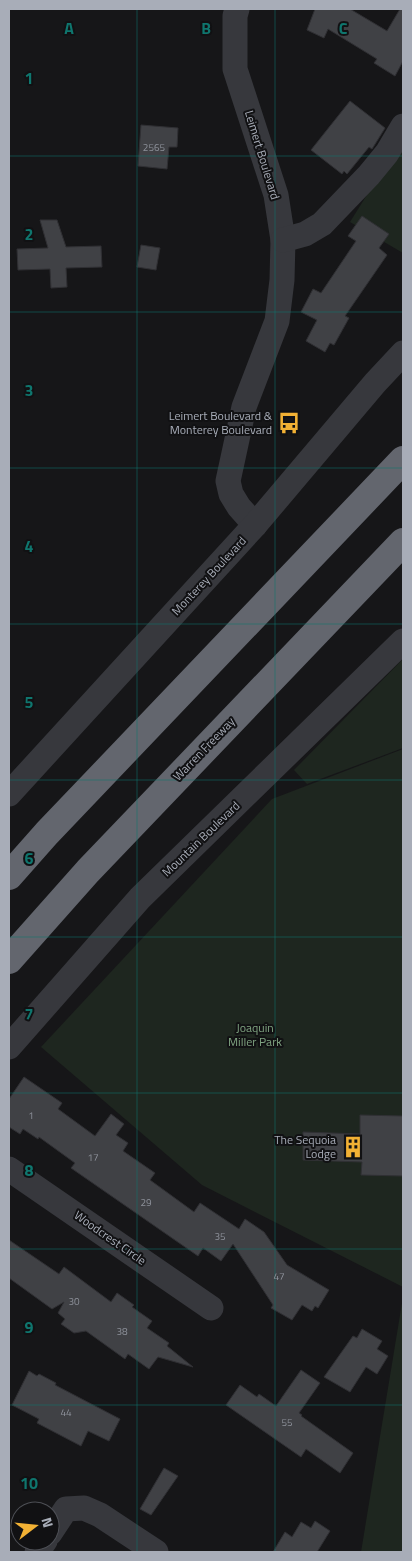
<svg xmlns="http://www.w3.org/2000/svg" width="412" height="1561" font-family="'Titillium Web',sans-serif">
<rect width="100%" height="100%" fill="#161618"/>
<g fill="#1e261f">
<polygon points="403,137 403,253 350,222"/>
<polygon points="403,659 403,748 307,784 294,770"/>
<polygon points="403,749 403,1287 202,1185 41,1047 272,799"/>
<polygon points="403,1297 403,1552 361,1552"/>
</g>
<g fill="#404145" stroke="#303034">
<polygon points="315,9 350,9 387,31 400,9 403,9 403,61 395,76 374,63 377,59 328,29 324,38 307,30"/>
<polygon points="350,101 385,128 372,149 369,147 347,174 344,171 342,174 311,150"/>
<polygon points="141,125 178,128 177,147 169,147 167,169 138,166"/>
<polygon points="362,216 389,234 379,248 387,255 345,316 349,318 334,345 330,343 325,352 306,341 317,320 301,312 313,289 321,293 356,241 348,236"/>
<polygon points="40,220 57,220 66,247 101,246 102,267 66,268 67,287 51,288 50,269 18,270 17,249 48,248"/>
<polygon points="141,245 160,248 156,270 137,267"/>
<polygon points="24,1077 62,1103 58,1109 95,1136 111,1114 124,1124 116,1135 128,1143 123,1151 155,1173 150,1180 194,1212 200,1203 239,1229 245,1219 264,1232 287,1265 329,1290 318,1308 315,1306 312,1311 302,1305 292,1320 271,1308 273,1305 233,1244 221,1261 203,1248 198,1256 71,1168 75,1163 39,1137 38,1139 23,1129 20,1134 9,1127 9,1099"/>
<polygon points="360,1115 403,1116 403,1176 361,1175 362,1162 303,1160 303,1132 360,1134"/>
<polygon points="9,1240 59,1274 64,1267 111,1302 117,1293 134,1305 132,1307 152,1321 147,1328 169,1343 167,1346 193,1367 158,1357 149,1369 128,1354 125,1359 86,1331 74,1333 61,1324 65,1319 58,1313 64,1302 52,1309 9,1278"/>
<polygon points="362,1329 382,1341 377,1349 388,1356 377,1374 366,1367 350,1392 324,1377 353,1336 357,1338"/>
<polygon points="301,1370 320,1383 299,1413 302,1415 301,1416 353,1453 340,1473 306,1449 301,1457 226,1405 240,1385 257,1397 259,1394 276,1406"/>
<polygon points="29,1371 37,1376 39,1374 56,1383 55,1385 120,1419 109,1441 88,1431 81,1446 37,1423 39,1419 12,1405"/>
<polygon points="164,1468 178,1476 151,1515 140,1509"/>
<polygon points="315,1521 330,1531 317,1552 273,1552 285,1532 292,1537 301,1522 311,1528"/>
</g>
<g fill="none" stroke-linecap="round" stroke-linejoin="round">
<g stroke="#37383d" stroke-width="25">
<polyline points="237,9 235,16 235,69 276,195 283,240 282,280 277,321 244,407 228,481 231,494 239,507 255,525"/>
<polyline points="283,240 305,234 322,224 369,175 387,153 403,126"/>
<polyline points="9,794 255,525 375,383 403,353"/>
<polyline points="9,1047 140,898 403,641"/>
<polyline points="9,1169 211,1308"/>
<polyline points="50,1533 66,1509 84,1508 100,1515 156,1552"/>
<polyline points="37,1552 45,1541"/>
</g>
<g stroke="#63666e" stroke-width="28">
<polyline points="9,876 47,833 403,460"/>
<polyline points="9,960 88,871 403,542"/>
</g>
</g>
<path fill="none" stroke="#0f766e" stroke-width="1" stroke-opacity="0.55" d="M137,9V1552M275,9V1552M9,156H403M9,312H403M9,468H403M9,624H403M9,780H403M9,937H403M9,1093H403M9,1249H403M9,1405H403"/>
<defs>
<g id="bus-bare" transform="scale(1.725)"><path d="M-5-6H5V4H4V6H2V4H-2V6H-4V4H-5ZM-3.5-4V0h7V-4ZM-3.5 1.2v1.5H-2V1.2ZM2 1.2v1.5H3.5V1.2Z" fill="#f2b134" stroke="#111113" stroke-width="2.5" paint-order="stroke"/></g>
<g id="building-bare" transform="scale(1.725)"><path d="M-4-6H4V6H1V3H-1V6H-4ZM-2.5-4.3h1.7v1.8h-1.7ZM.8-4.3h1.7v1.8H.8ZM-2.5-1h1.7V.8h-1.7ZM.8-1h1.7V.8H.8Z" fill="#f2b134" stroke="#111113" stroke-width="2.5" paint-order="stroke"/></g>
</defs>
<g fill-rule="evenodd">
<use href="#bus-bare" x="289" y="423"/>
<use href="#building-bare" x="353" y="1147"/>
</g>
<g text-anchor="middle" stroke-width="4" stroke-linejoin="round" paint-order="stroke">
<g font-size="10" fill="#8e929b">
<text x="154" y="151">2565</text>
<text x="31" y="1119">1</text>
<text x="93" y="1161">17</text>
<text x="146" y="1206">29</text>
<text x="220" y="1240">35</text>
<text x="279" y="1280">47</text>
<text x="74" y="1305">30</text>
<text x="122" y="1335">38</text>
<text x="66" y="1416">44</text>
<text x="287" y="1426">55</text>
</g>
<g font-size="12" fill="#a8adb8" stroke="#111113">
<text transform="translate(262 155) rotate(73)" y="4">Leimert Boulevard</text>
<text transform="translate(209 576) rotate(-47)" y="4">Monterey Boulevard</text>
<text transform="translate(204 749) rotate(-46)" y="4">Warren Freeway</text>
<text transform="translate(201 839) rotate(-44)" y="4">Mountain Boulevard</text>
<text transform="translate(110 1238) rotate(35)" y="4">Woodcrest Circle</text>
</g>
<g font-size="12" fill="#a8adb8" stroke="#111113" text-anchor="end">
<text x="272" y="420">Leimert Boulevard &amp;<tspan x="272" dy="14">Monterey Boulevard</tspan></text>
<text x="336" y="1144">The Sequoia<tspan x="336" dy="14">Lodge</tspan></text>
</g>
<g font-size="12" fill="#7fa381" stroke="#111113">
<text x="255" y="1032">Joaquin<tspan x="255" dy="14">Miller Park</tspan></text>
</g>
</g>
<g font-size="16" text-anchor="middle" font-weight="bold" fill="#0f766e" stroke="#111113" stroke-width="4" stroke-linejoin="round" paint-order="stroke">
<text x="69" y="34">A</text>
<text x="206" y="34">B</text>
<text x="343" y="34">C</text>
<text x="29" y="84">1</text>
<text x="29" y="240">2</text>
<text x="29" y="396">3</text>
<text x="29" y="552">4</text>
<text x="29" y="708">5</text>
<text x="29" y="864">6</text>
<text x="29" y="1020">7</text>
<text x="29" y="1176">8</text>
<text x="29" y="1333">9</text>
<text x="29" y="1489">10</text>
</g>
<rect width="412" height="1561" fill="none" stroke="#a8adb8" stroke-width="20"/>
<g transform="translate(35 1526) rotate(74)"><circle r="24" fill="#111113" stroke="#4d4f55"/>
<path d="M0-4L9 19L0 12L-9 19Z" fill="#f2b134"/>
<text y="-8" font-size="14" font-weight="bold" text-anchor="middle" fill="#a8adb8">N</text>
</g>
</svg>
